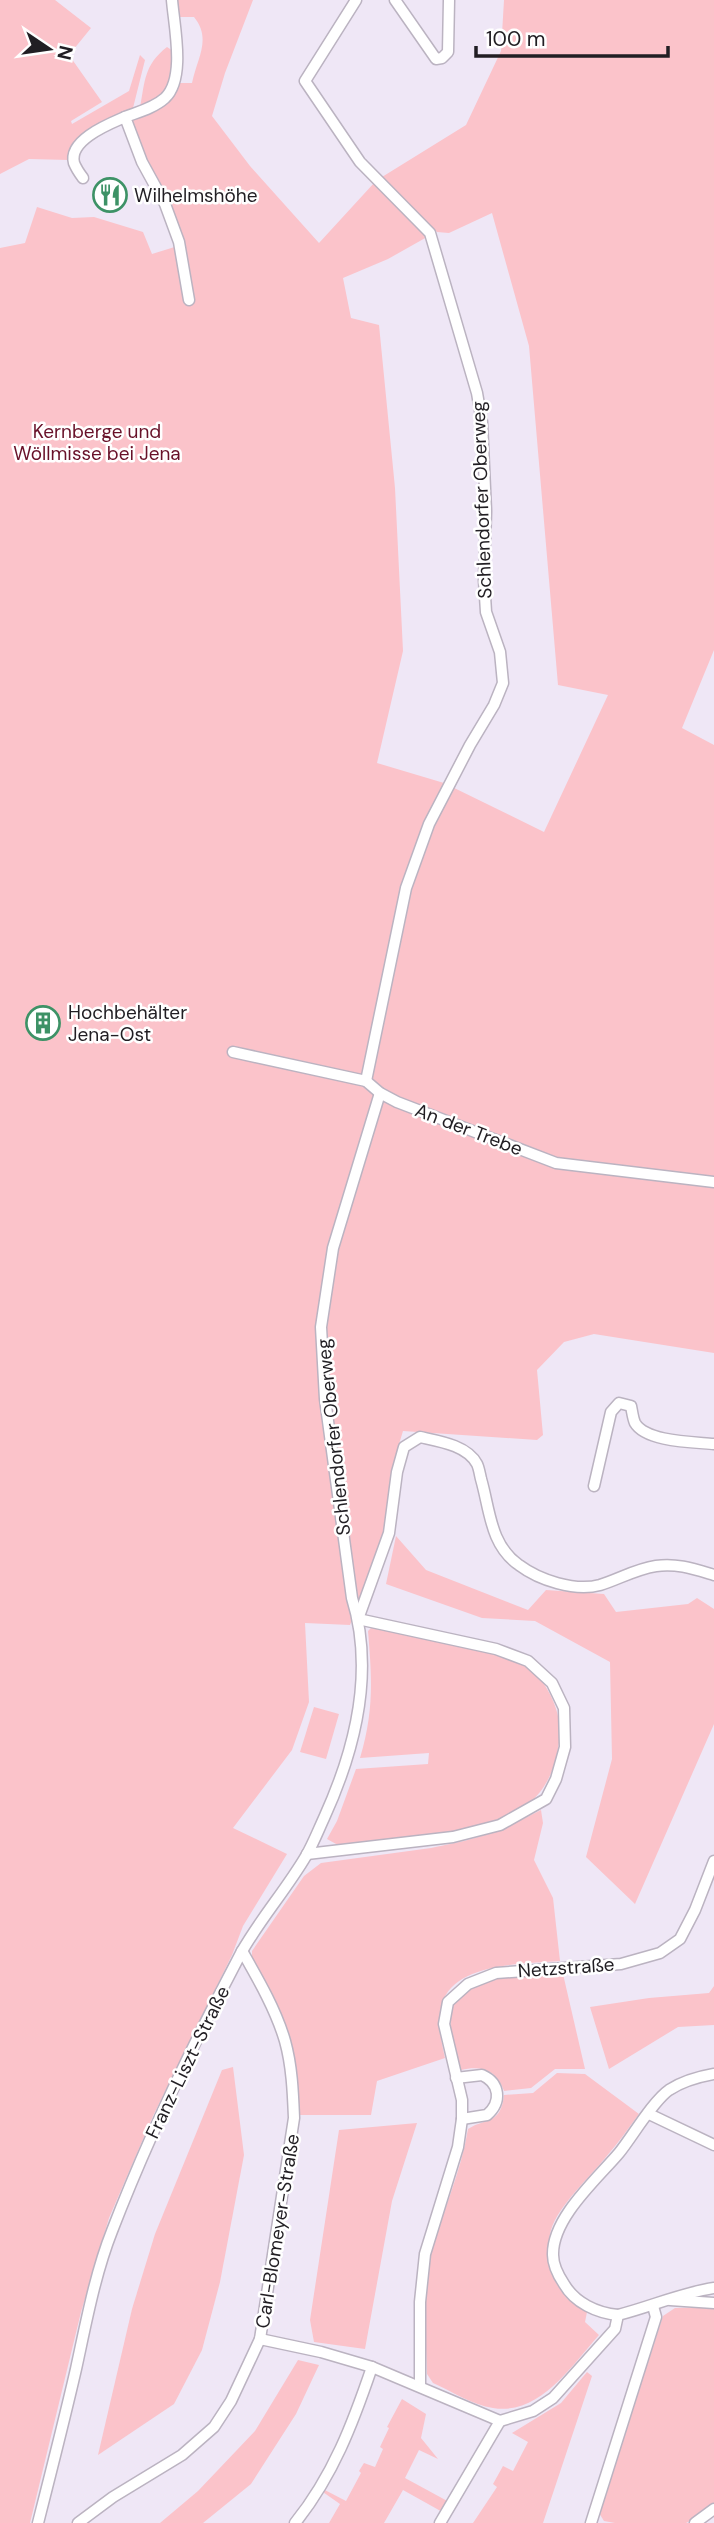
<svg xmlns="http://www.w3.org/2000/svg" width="714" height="2523" font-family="'DM Sans',sans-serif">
<rect width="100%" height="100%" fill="#efe7f6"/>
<g fill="#fbc3ca">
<polygon points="0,0 55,0 91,28 69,55 102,102 71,121 72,124 129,91 140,55 145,60 133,108 120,114 69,160 29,159 0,174"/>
<path d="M175,0H253L225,73L212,116L250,166L319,243L374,183L427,237L388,259L343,278L351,318L379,325L395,488L403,651L377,763L444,783L544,832L608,695L558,685L529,346L492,213L449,233L437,232L382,177L466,125L501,51L504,0H714V650L682,728L714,745V1353L594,1334L564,1342L537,1370L543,1435L537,1440L403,1431L393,1464L385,1534L350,1625L305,1623L309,1702L292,1750L233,1828L287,1854L243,1926L232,1955L153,2116L109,2218L81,2312L30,2523H0V248L25,243L37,207L72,218L94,217L143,232L152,254L181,245L145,160L131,122L133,118L178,83H192C197,58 212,39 194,17H177Z"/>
<path d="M167,47L173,51C171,86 171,90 140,108C145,81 144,65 167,47Z"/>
<polygon points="396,1536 426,1570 528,1610 546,1590 604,1594 616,1612 688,1604 697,1598 714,1609 714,1724 635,1904 586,1857 612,1759 610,1662 535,1621 482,1618 386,1584"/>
<path d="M373,1626C417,1636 484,1644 523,1664C544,1676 557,1703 560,1726C561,1737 558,1748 556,1758C552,1775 543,1792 529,1803C488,1836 389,1840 338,1845L327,1839L337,1821L356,1769L428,1764L429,1753L360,1758C374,1711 372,1679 368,1631Z"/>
<polygon points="314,1707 339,1714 326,1759 300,1752"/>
<path d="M541,1810L543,1823L534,1860L553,1898L560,1961C526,1964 454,1962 442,2004C437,2022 441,2040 445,2058L377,2081L371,2115H299C295,2057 280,2009 252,1957V1951L304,1876L321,1863L431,1848L464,1841L499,1831Z"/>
<path d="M563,1974L585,2069H555L531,2088L504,2091C497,2070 481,2065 461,2070C456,2051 447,2031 452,2011C460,1972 533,1976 563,1974Z"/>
<polygon points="714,1986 714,2025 678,2027 609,2069 590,2007 649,1998 709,1993"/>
<polygon points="233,2067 244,2155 220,2282 202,2350 174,2404 98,2455 132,2309 155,2234 222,2070"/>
<path d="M557,2073L585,2074L639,2114C628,2129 618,2143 606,2157C590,2177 558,2206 551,2230C542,2264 556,2297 587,2312L585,2322L599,2335C572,2365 540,2416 493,2408C473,2405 451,2391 433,2383L427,2374C426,2336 421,2292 431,2255C442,2212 461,2173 468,2129C485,2118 501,2125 504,2095L533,2093Z"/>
<polygon points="417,2123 392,2201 365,2349 314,2342 310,2320 339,2130"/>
<polygon points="714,2307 714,2503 699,2516 686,2523 615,2523 604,2521 599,2513 663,2316 675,2308"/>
<polygon points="298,2360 319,2365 296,2414 251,2484 203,2523 160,2523 198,2491 255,2431"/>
<polygon points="587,2372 592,2376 543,2523 473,2523 497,2487 493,2484 503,2466 513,2471 528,2442 512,2433 561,2403"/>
<polygon points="402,2399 426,2414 421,2438 438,2459 419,2450 405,2478 451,2503 446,2514 403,2490 384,2523 329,2523 340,2504 320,2490 321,2488 346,2501 361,2473 359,2471 364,2463 375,2467 383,2449 380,2447 389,2428 387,2427"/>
</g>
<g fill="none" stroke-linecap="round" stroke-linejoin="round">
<g stroke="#bbb3c1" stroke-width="13">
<g id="street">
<path d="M172,0C174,26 186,78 165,98C154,108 138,112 125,117L142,162L165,204L179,242L189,300"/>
<polyline points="356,0 305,81 360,162 430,233 477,393 482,422 486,511 484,580 486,612 500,652 503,683 494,705 470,745 429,824 406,888 366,1081"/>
<polyline points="395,0 436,59 442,58 448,52 449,0"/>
<path d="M83,178C80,174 76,168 74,163C68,140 109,124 125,117"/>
<polyline points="233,1052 366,1081 380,1093 397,1102 556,1163 714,1182"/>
<path d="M594,1486L611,1412L619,1403L631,1406C632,1411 633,1419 635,1423C646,1442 694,1442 714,1444"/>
<path d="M358,1619L389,1533L397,1472L404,1447L420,1437C438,1441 467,1445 477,1464C479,1468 480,1475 481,1479C490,1510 490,1545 519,1565C539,1580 575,1592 600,1585C619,1579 636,1569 656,1566C677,1563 694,1569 714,1575"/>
<polyline points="307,1854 453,1837 500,1825 546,1799 556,1779 565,1747 564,1708 552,1683 528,1661 496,1649 358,1619"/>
<path d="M456,2078L482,2075C500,2083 502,2102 487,2115L462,2119"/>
<polyline points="649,2114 714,2145"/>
<polyline points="670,2300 714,2303"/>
<path d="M618,2315C597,2313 575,2303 564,2284C558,2275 553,2266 553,2255C552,2218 597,2179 619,2153C632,2137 653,2101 669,2090C683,2081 697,2077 714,2074"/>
<path d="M260,2339L321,2352L372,2367L500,2421L533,2411L553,2398L615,2329L618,2315C650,2307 681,2293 714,2288"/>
<polyline points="420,2386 420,2302 425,2254 458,2147 462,2119 462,2100 444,2024 448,2002 468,1984 496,1973 621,1964 660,1953 680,1939 695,1910 714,1861"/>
<path d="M38,2523C51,2472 64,2421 76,2369C86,2323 95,2274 112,2231C149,2135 193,2044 241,1953C260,1919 286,1890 306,1856C313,1844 318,1831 324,1818C355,1750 375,1672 352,1598L325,1399L321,1327L333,1248L380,1093"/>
<path d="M78,2523L113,2497L182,2455L214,2427L231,2401L260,2339L294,2118C293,2093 292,2066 285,2041C276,2010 258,1979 242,1951"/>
<path d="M295,2523C333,2476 353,2423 372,2367"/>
<polyline points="440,2523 500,2421"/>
<polyline points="591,2523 656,2317 653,2306"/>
<polyline points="695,2523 714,2509"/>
</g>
</g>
<use href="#street" stroke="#fff" stroke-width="10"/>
</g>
<defs>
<g id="restaurant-ring" transform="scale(1.75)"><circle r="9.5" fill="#fff" stroke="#3d9266" stroke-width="1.5"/><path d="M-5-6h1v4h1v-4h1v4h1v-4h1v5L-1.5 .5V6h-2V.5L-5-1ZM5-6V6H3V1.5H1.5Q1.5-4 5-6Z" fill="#3d9266"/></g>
<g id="building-ring" transform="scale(1.75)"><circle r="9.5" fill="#fff" stroke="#3d9266" stroke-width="1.5"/><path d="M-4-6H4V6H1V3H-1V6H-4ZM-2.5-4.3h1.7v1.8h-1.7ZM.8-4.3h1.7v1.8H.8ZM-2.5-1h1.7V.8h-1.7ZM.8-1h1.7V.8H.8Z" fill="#3d9266"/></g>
</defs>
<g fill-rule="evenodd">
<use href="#restaurant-ring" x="110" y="195"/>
<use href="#building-ring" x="43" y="1023"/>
</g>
<g text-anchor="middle" stroke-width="5" stroke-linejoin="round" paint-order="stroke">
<g font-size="19" fill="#211e23" stroke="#fff" text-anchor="start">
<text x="134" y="202">Wilhelmshöhe</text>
<text x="68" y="1019">Hochbehälter<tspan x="68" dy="22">Jena-Ost</tspan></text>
</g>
<g font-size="19" fill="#681129" stroke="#fff">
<text x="97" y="438">Kernberge und<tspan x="97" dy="22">Wöllmisse bei Jena</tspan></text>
</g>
<g font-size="19" fill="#211e23" stroke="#fff">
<text transform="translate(481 500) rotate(-92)" y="7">Schlendorfer Oberweg</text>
<text transform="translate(469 1129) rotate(21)" y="7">An der Trebe</text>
<text transform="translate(333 1437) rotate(-96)" y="7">Schlendorfer Oberweg</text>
<text transform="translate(566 1967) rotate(-4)" y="7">Netzstraße</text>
<text transform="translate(187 2062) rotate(-64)" y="7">Franz-Liszt-Straße</text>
<text transform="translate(277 2231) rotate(-81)" y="7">Carl-Blomeyer-Straße</text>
</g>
</g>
<g transform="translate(49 49) rotate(103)" stroke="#ffffff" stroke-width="5" paint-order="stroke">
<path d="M0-5L12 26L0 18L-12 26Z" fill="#211e23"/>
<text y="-10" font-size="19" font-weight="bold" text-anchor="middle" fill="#211e23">N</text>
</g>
<path d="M476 46v10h192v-10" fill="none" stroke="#211e23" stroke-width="3.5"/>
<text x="486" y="46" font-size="21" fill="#211e23" stroke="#ffffff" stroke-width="5" paint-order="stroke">100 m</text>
</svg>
